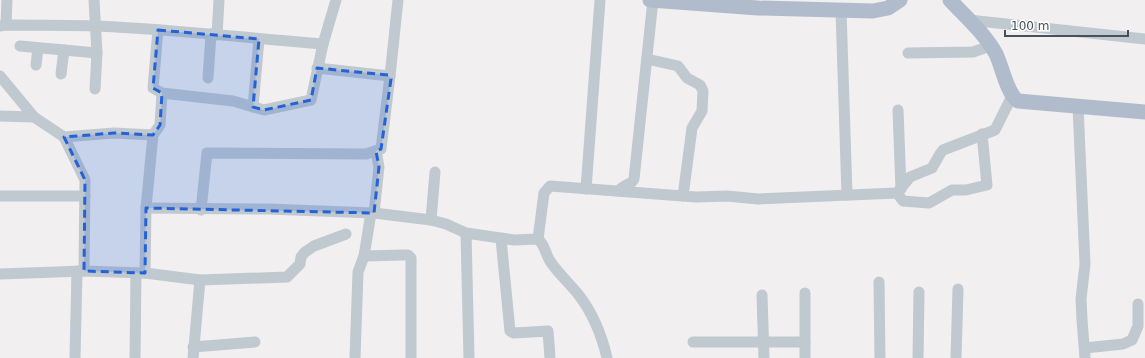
<svg xmlns="http://www.w3.org/2000/svg" width="1145" height="358" font-family="'DejaVu Sans',sans-serif">
<rect width="100%" height="100%" fill="#f1efef"/>
<g fill="none" stroke-linecap="round" stroke-linejoin="round">
<g stroke="#c0c8d0" stroke-width="11">
<polyline points="94,0 97,53 95,89"/>
<polyline points="841,10 847,195"/>
<polyline points="969,20 1145,39"/>
<polyline points="6,25 7,0"/>
<path d="M0,26L6,25C36,25 65,25 95,26C171,29 247,38 323,44L311,100L264,110L233,101L162,93L153,88L158,30"/>
<polyline points="217,35 219,0"/>
<polyline points="323,44 336,0"/>
<polyline points="20,46 97,53"/>
<polyline points="908,53 973,52 990,46"/>
<polyline points="647,59 678,66 687,78 700,85 703,91 702,111 692,128 683,196"/>
<polyline points="36,65 38,48"/>
<polyline points="61,74 64,50"/>
<polyline points="0,76 34,117 64,137 85,180 84,271 0,274"/>
<polyline points="390,76 398,0"/>
<polyline points="208,78 211,34"/>
<polyline points="1078,106 1085,264 1081,299 1082,320 1085,358"/>
<polyline points="253,107 259,39"/>
<polyline points="898,110 901,189"/>
<polyline points="0,116 34,117"/>
<polyline points="64,137 114,133 153,135"/>
<polyline points="586,189 600,0"/>
<path d="M619,191C623,184 632,185 634,179L653,0"/>
<polyline points="897,193 903,201 929,203 952,190 966,190 987,185 982,134"/>
<polyline points="0,196 85,196"/>
<path d="M146,208L268,209L374,213L431,220L446,224L466,233L514,240L538,239C545,245 545,253 550,261C557,272 569,283 578,294C592,312 602,336 607,358"/>
<polyline points="201,210 207,153 366,154 381,149 390,76 317,68"/>
<polyline points="374,213 379,167 376,151"/>
<polyline points="431,220 435,172"/>
<polyline points="466,233 469,358"/>
<polyline points="501,239 510,331 514,333 548,331 550,358"/>
<polyline points="538,239 544,193 550,186 696,197 727,196 758,199 897,193 910,177 932,168 940,154 943,150 995,130 1012,96"/>
<polyline points="364,256 403,255 408,255 411,258 411,358"/>
<polyline points="84,271 145,273 200,280 287,277 300,264 301,257 305,252 314,246 346,234"/>
<polyline points="145,273 146,208 153,135 160,125 162,93"/>
<polyline points="879,282 880,358"/>
<polyline points="805,293 805,358"/>
<polyline points="762,295 764,358"/>
<polyline points="693,342 805,342"/>
<polyline points="193,347 255,342"/>
<polyline points="1085,348 1123,344 1132,340 1138,326 1138,304"/>
<polyline points="75,358 77,271"/>
<polyline points="135,358 136,273"/>
<polyline points="193,358 200,280"/>
<polyline points="355,358 358,272 364,256 371,213"/>
<polyline points="918,358 919,292"/>
<polyline points="956,358 958,289"/>
</g>
<g stroke="#b0bccc" stroke-width="15">
<polyline points="650,0 758,8 873,11 888,8 900,0"/>
<path d="M950,0C966,17 985,34 996,54C1002,66 1007,94 1018,101L1145,112"/>
</g>
</g>
<path fill="#2362d7" fill-opacity="0.2" stroke="#2362d7" stroke-width="3" stroke-dasharray="8 5" stroke-linejoin="round" d="M158,30L259,39L253,107L264,110L311,100L317,68L388,75L391,79L381,149L376,151L379,167L374,213L146,208L145,273L84,271L85,180L64,137L114,133L153,135L160,125L162,93L153,88Z"/>
<path d="M1005 30v6h123v-6" fill="none" stroke="#48505b" stroke-width="2"/>
<text x="1011" y="30" font-size="12" fill="#48505b" stroke="#ffffff" stroke-width="3" paint-order="stroke">100 m</text>
</svg>
